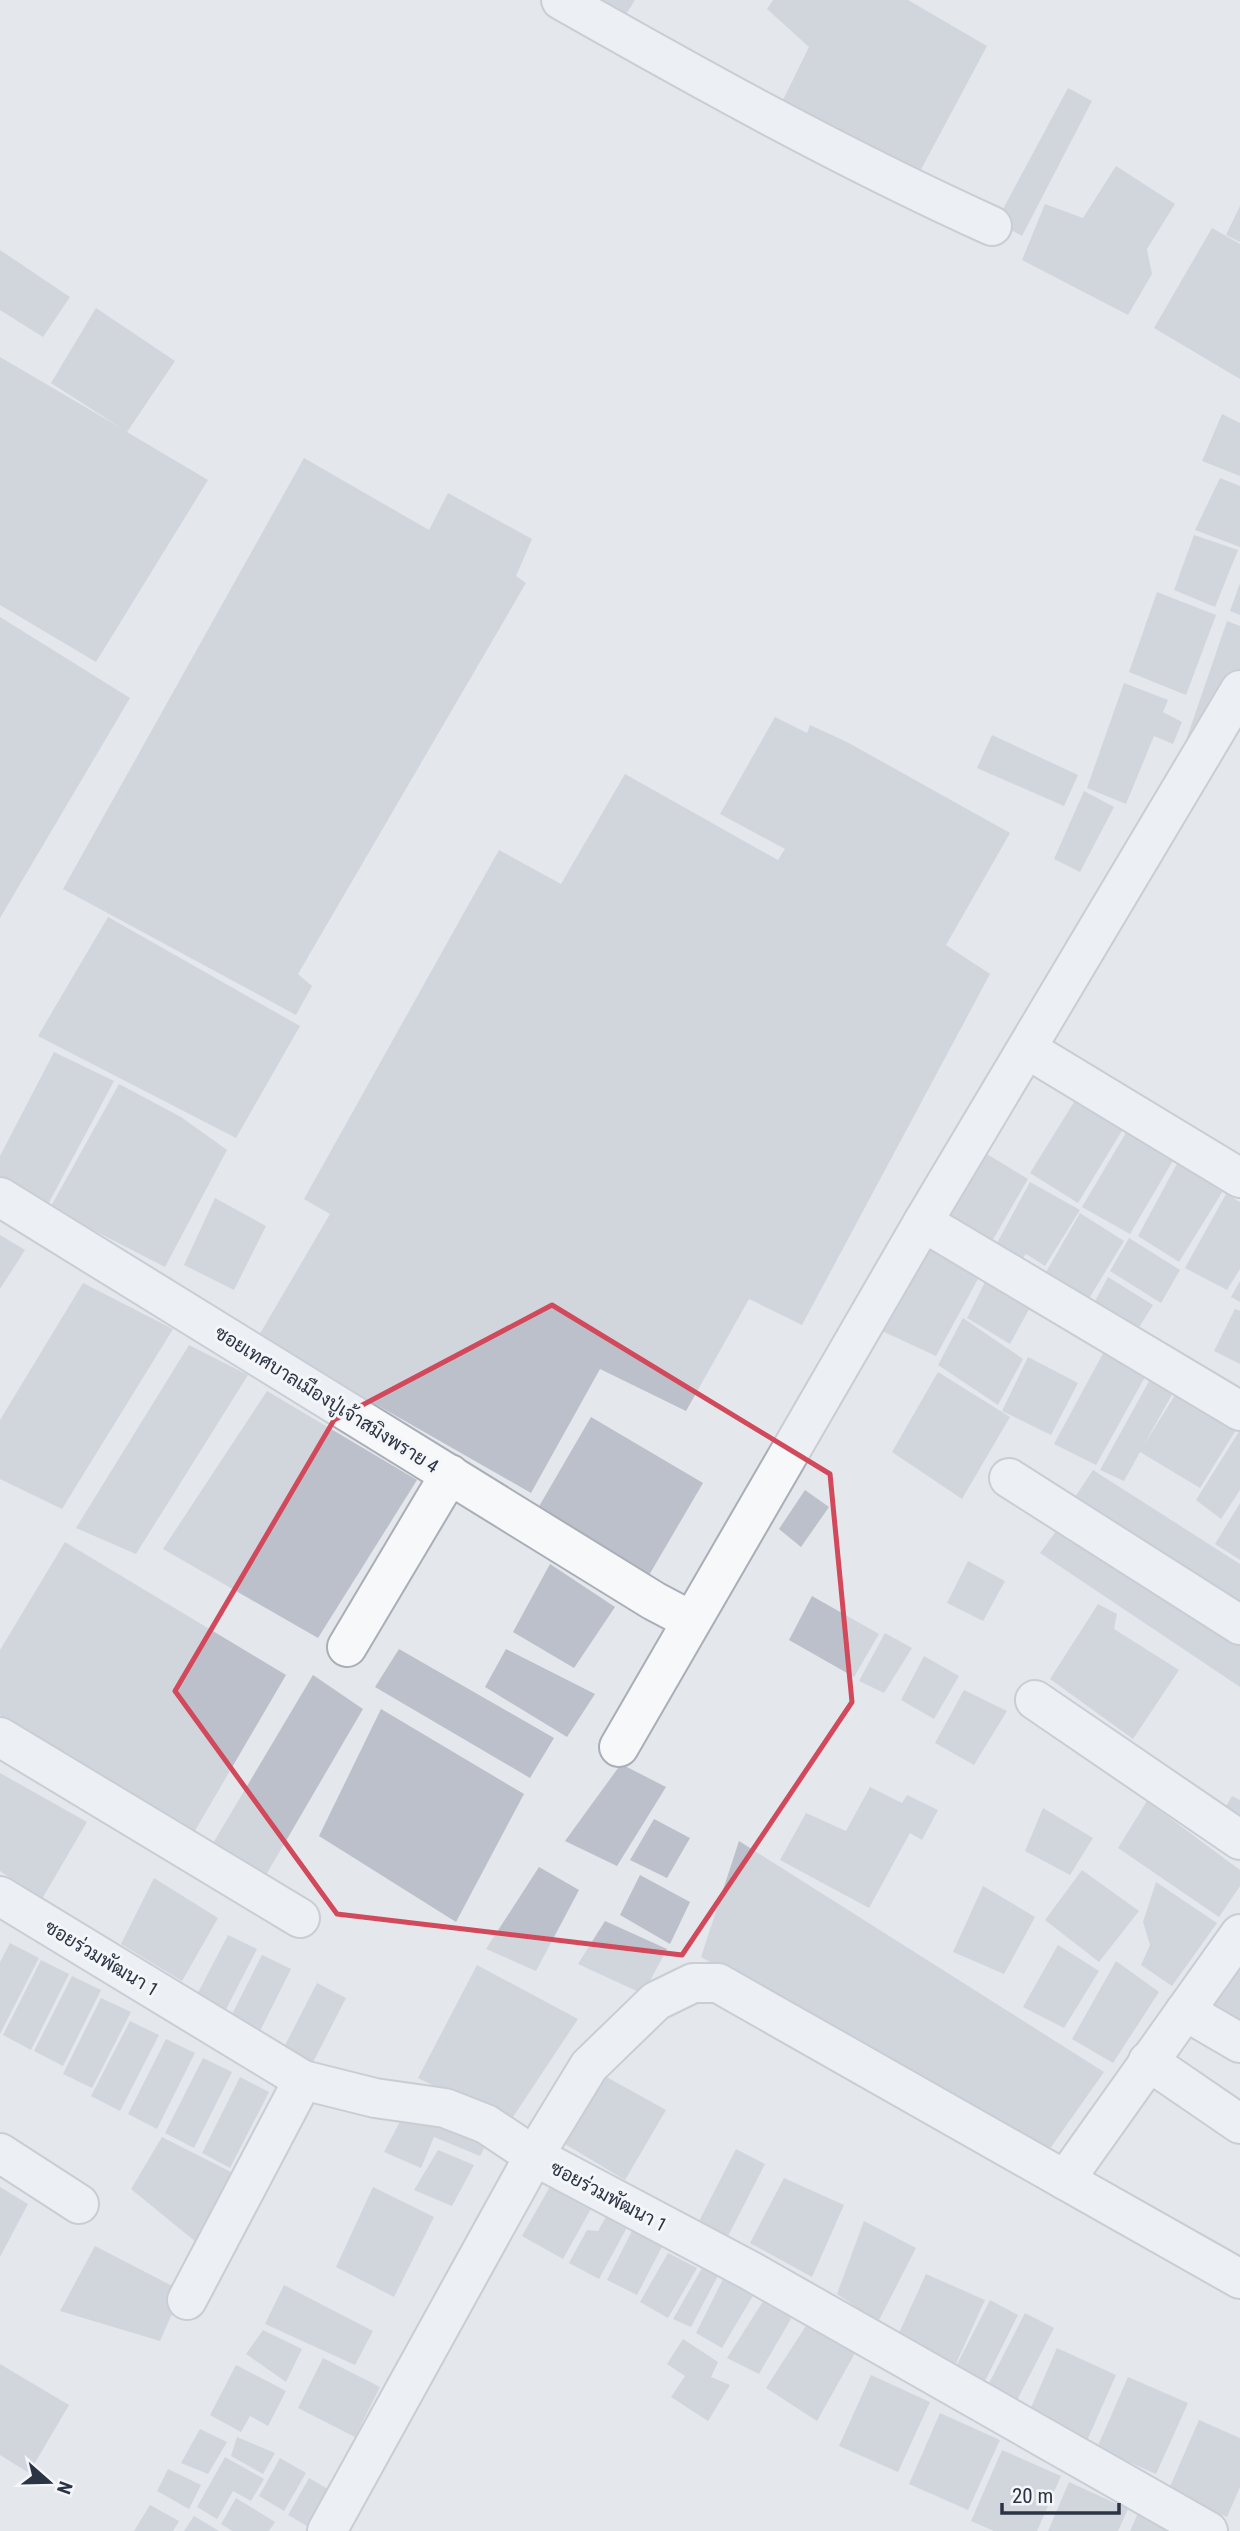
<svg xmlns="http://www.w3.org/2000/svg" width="1240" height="2531" font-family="'Roboto Condensed',Sarabun,sans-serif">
<rect width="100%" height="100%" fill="#e4e7ec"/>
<g fill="#bbc0ca">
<polygon points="595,0 635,0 620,24"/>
<polygon points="773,0 908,0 987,46 917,177 781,104 809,47 767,9"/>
<polygon points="1068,88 1092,101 1022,236 996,222"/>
<polygon points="1116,166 1175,204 1147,249 1152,274 1128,315 1022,260 1045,204 1083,218"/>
<polygon points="1240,206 1240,242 1226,235"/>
<polygon points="1212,228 1240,244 1240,379 1154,328"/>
<polygon points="0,250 70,297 43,337 0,310"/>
<polygon points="96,308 175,361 127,432 208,480 96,662 0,605 0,357 121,428 51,383"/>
<polygon points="1222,414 1240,423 1240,476 1202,461"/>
<polygon points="304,458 429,530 448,493 532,539 516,576 526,583 298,974 312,986 296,1015 63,889"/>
<polygon points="1220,478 1240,486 1240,547 1195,530"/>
<polygon points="1194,535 1238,550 1215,607 1174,590"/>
<polygon points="1240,583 1240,615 1230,611"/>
<polygon points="1157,592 1216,615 1186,695 1129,672"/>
<polygon points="0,617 130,698 0,918"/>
<polygon points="1227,621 1240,626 1240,674 1182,752"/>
<polygon points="1124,683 1168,700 1163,712 1182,722 1173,744 1154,736 1126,804 1087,788"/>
<polygon points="775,717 807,733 810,725 847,742 1010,833 946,945 990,974 802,1325 749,1299 686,1411 600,1369 531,1493 258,1337 330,1214 304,1199 499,850 561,884 625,774 778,860 785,849 720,814"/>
<polygon points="992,735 1078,775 1064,806 977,768"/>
<polygon points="1084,791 1114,807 1080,872 1054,859"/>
<polygon points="108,917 300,1026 236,1138 38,1036"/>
<polygon points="54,1052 114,1081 46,1208 0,1182 0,1156"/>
<polygon points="119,1084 181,1117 227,1150 165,1267 50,1208"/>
<polygon points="1074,1102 1123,1129 1078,1203 1030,1173"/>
<polygon points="1127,1131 1175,1157 1130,1234 1082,1207"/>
<polygon points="982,1151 1028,1179 987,1250 937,1223"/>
<polygon points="1178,1162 1223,1191 1179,1262 1138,1236"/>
<polygon points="1030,1182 1080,1210 1045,1266 1026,1254 1015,1268 991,1254"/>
<polygon points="1226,1194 1240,1202 1240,1269 1227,1290 1185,1268"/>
<polygon points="215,1198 266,1226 234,1290 184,1265"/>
<polygon points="1080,1213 1124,1241 1082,1310 1038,1286"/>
<polygon points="930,1233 985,1266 936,1356 880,1330"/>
<polygon points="0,1235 25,1250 0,1289"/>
<polygon points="1129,1238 1180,1270 1161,1303 1110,1271"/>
<polygon points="989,1274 1033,1302 1010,1344 967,1318"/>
<polygon points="1108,1277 1153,1305 1131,1340 1088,1314"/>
<polygon points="1240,1281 1240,1302 1231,1297"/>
<polygon points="83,1283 173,1329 62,1509 0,1479 0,1420"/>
<polygon points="1235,1309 1240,1311 1240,1364 1214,1351"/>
<polygon points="963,1318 1023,1359 998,1405 938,1365"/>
<polygon points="189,1345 248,1375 136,1554 76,1528"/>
<polygon points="1107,1346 1150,1368 1096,1465 1054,1444"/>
<polygon points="1028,1357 1078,1383 1051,1435 1002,1411"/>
<polygon points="938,1372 1010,1417 962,1499 892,1452"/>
<polygon points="1154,1372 1177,1386 1143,1446 1179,1389 1236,1430 1200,1488 1140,1452 1124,1481 1100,1470"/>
<polygon points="267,1391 417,1480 318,1638 163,1549"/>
<polygon points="591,1417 703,1483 645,1582 534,1515"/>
<polygon points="1240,1430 1240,1490 1221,1519 1196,1500"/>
<polygon points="1093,1470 1240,1564 1240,1609 1071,1503"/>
<polygon points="805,1490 829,1507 801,1547 779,1529"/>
<polygon points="1240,1503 1240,1560 1215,1544"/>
<polygon points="1062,1523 1240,1645 1240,1687 1040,1553"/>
<polygon points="65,1542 286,1675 193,1834 0,1715 0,1650"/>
<polygon points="968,1561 1005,1581 983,1621 947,1603"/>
<polygon points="550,1564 615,1607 574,1668 513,1632"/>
<polygon points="812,1596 879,1634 854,1677 789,1640"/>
<polygon points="1098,1604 1117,1614 1114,1629 1179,1670 1133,1739 1050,1679"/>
<polygon points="885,1633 912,1648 884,1693 859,1681"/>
<polygon points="399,1649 554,1738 530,1778 375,1687"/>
<polygon points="506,1649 595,1694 567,1737 485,1687"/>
<polygon points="924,1656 959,1676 934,1719 901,1700"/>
<polygon points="313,1675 363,1709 266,1875 212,1845"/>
<polygon points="964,1690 1007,1711 974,1765 935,1743"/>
<polygon points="381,1709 524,1794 456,1922 319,1836"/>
<polygon points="621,1764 666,1787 617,1866 565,1841"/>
<polygon points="0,1773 87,1822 42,1899 0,1871"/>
<polygon points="870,1787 902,1803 907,1795 938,1810 922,1840 910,1833 869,1908 780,1860 806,1813 846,1831"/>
<polygon points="1232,1796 1240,1800 1240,1821 1224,1810"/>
<polygon points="1147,1801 1240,1870 1240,1886 1219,1917 1118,1848"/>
<polygon points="1043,1808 1093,1838 1070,1875 1025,1851"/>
<polygon points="654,1819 690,1838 667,1878 630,1860"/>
<polygon points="739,1841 1104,2072 1049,2150 701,1957"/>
<polygon points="539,1867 579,1890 536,1971 486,1949"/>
<polygon points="1082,1870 1139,1911 1099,1962 1045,1920"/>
<polygon points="640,1875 690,1902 670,1944 620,1915"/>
<polygon points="154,1878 218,1918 182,1981 121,1944"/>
<polygon points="1156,1882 1217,1923 1172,1986 1141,1965 1150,1945 1143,1922"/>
<polygon points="983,1886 1035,1917 1004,1974 953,1952"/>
<polygon points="605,1921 667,1949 643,1994 578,1964"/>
<polygon points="228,1935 257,1949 218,2025 189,2010"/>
<polygon points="10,1943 39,1958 0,2034 0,1962"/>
<polygon points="1058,1945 1099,1971 1064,2028 1023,2007"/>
<polygon points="1240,1946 1240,2035 1196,2008"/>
<polygon points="262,1955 291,1969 253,2045 224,2030"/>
<polygon points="41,1960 69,1974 31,2050 3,2035"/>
<polygon points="1116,1961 1159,1992 1113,2063 1072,2039"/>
<polygon points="477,1965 578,2019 509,2123 418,2078"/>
<polygon points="72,1976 101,1990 63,2066 34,2051"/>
<polygon points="317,1983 346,1998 307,2074 278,2059"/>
<polygon points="101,1998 131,2012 92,2088 63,2074"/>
<polygon points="130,2021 159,2035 120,2111 91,2096"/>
<polygon points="166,2039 195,2053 157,2129 128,2114"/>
<polygon points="203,2058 232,2072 194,2148 165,2133"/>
<polygon points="603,2075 666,2110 625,2180 565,2144"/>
<polygon points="240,2077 269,2092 230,2168 202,2153"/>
<polygon points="407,2108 486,2145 480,2156 434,2137 421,2168 384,2152"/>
<polygon points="162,2137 235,2174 196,2242 131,2189"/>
<polygon points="736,2149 765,2164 726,2240 697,2225"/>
<polygon points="438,2150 474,2165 452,2206 414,2190"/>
<polygon points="556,2176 597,2198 563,2259 522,2236"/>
<polygon points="784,2178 844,2205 812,2277 750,2243"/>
<polygon points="0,2187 28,2204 0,2257"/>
<polygon points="373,2187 434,2217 394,2297 336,2267"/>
<polygon points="612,2206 631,2220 599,2279 569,2263 587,2230 598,2231"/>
<polygon points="638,2219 668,2235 637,2295 607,2280"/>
<polygon points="864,2221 916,2248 878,2322 837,2294"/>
<polygon points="95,2246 182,2291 160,2341 60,2311"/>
<polygon points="668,2253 697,2268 668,2318 640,2302"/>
<polygon points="706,2261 721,2270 691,2327 673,2319"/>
<polygon points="727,2271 757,2289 722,2348 696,2333"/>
<polygon points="926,2274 985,2300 953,2370 894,2344"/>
<polygon points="284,2285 373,2331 355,2365 265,2324"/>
<polygon points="767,2295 795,2312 759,2374 727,2358"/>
<polygon points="990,2300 1018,2315 980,2391 951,2376"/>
<polygon points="1025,2313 1054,2328 1015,2404 986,2389"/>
<polygon points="809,2321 859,2346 817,2421 766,2388"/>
<polygon points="263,2330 302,2349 286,2382 246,2354"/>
<polygon points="683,2339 718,2362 711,2377 730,2385 708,2421 671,2397 685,2376 667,2364"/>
<polygon points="1057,2348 1116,2375 1085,2445 1026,2419"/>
<polygon points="323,2358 380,2387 355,2437 298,2408"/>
<polygon points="0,2364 69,2405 29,2473 0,2455"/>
<polygon points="236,2365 286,2391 268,2426 250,2416 241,2432 210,2415"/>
<polygon points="871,2375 930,2402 898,2472 839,2446"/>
<polygon points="1128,2377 1188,2403 1156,2474 1097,2448"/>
<polygon points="940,2413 1000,2440 968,2510 909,2484"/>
<polygon points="1199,2420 1240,2438 1240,2487 1227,2517 1168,2491"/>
<polygon points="200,2429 227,2442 208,2474 181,2463"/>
<polygon points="237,2437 275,2453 263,2474 231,2456"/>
<polygon points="1002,2450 1061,2476 1037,2531 994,2531 971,2521"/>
<polygon points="225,2457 264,2479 251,2501 233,2491 217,2519 197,2507"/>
<polygon points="280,2458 306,2473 284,2511 259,2496"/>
<polygon points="168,2469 201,2485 189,2509 157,2491"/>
<polygon points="309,2478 328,2489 307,2526 288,2515"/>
<polygon points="1069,2482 1128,2509 1118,2531 1048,2531"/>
<polygon points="236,2498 275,2522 269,2531 232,2531 221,2524"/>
<polygon points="150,2505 179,2521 173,2531 134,2531"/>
<polygon points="1139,2511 1169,2526 1166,2531 1130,2531"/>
<polygon points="194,2516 219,2531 184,2531"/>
</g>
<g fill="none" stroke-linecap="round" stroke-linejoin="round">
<g stroke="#a9aeb7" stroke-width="42">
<g id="minor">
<path d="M561,0C702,80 844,159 992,226"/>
<polyline points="1027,1049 1240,1178"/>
<polyline points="0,1197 654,1601 690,1620"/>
<polyline points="923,1222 1240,1411"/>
<polyline points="1009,1478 1240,1625"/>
<polyline points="347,1647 450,1474"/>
<polyline points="1035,1700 1240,1840"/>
<polyline points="0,1737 300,1918"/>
<polyline points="619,1747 923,1222 1240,690"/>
<polyline points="0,1896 303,2080 375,2098 445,2108 486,2124 534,2156 749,2270 1208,2531"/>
<polyline points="1185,2011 1240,2043"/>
<polyline points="1148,2061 1240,2124"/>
<polyline points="0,2153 79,2204"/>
<polyline points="1065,2180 1240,2279"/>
<polyline points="187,2300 303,2080"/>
<polyline points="327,2531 534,2156 589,2066 656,2001 693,1983 718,1983 1065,2180 1240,1934"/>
</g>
</g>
<use href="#minor" stroke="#f7f8fa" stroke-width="38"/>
</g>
<path d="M0 0H1240V2531H0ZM552,1305L830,1474L852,1702L682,1955L337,1914L175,1691L334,1420Z" fill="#e4e7ec" fill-opacity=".55" fill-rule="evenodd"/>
<path fill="none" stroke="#d1495b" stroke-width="5" stroke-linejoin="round" d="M552,1305L830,1474L852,1702L682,1955L337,1914L175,1691L334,1420Z"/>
<g text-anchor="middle" stroke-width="6" stroke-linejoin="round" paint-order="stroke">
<g font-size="19" fill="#2b3445" stroke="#f4f6f9">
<text transform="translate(327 1399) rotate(32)" y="7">ซอยเทศบาลเมืองปู่เจ้าสมิงพราย 4</text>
<text transform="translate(102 1958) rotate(31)" y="7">ซอยร่วมพัฒนา 1</text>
<text transform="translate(609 2196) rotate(28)" y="7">ซอยร่วมพัฒนา 1</text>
</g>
</g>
<g transform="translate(49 2482) rotate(110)" stroke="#f4f6f9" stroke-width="5" paint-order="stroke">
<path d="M0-5L12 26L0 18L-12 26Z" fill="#2b3445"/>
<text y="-10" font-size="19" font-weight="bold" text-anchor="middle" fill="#2b3445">N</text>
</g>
<path d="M1002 2503v10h117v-10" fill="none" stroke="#2b3445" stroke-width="3.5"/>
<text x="1012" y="2503" font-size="21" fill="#2b3445" stroke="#f4f6f9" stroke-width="5" paint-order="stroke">20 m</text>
</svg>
